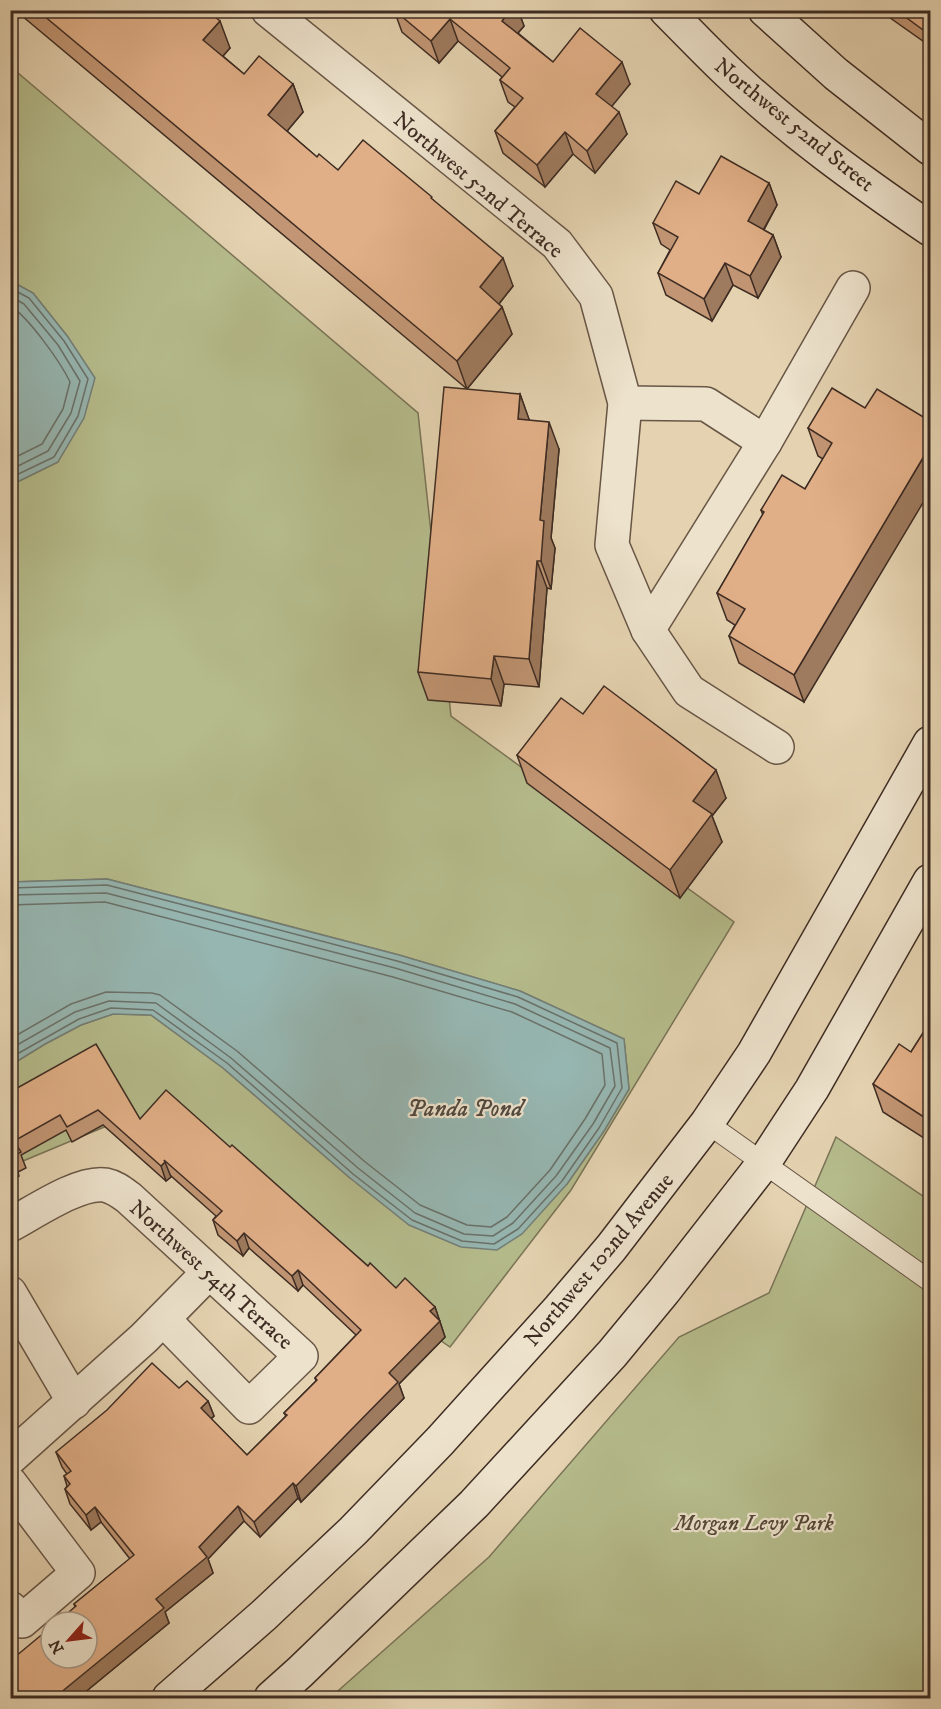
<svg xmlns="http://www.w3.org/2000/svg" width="941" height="1709" font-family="'IM FELL DW Pica',serif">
<rect width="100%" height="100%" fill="#e4d2b0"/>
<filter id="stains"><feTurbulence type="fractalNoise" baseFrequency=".00333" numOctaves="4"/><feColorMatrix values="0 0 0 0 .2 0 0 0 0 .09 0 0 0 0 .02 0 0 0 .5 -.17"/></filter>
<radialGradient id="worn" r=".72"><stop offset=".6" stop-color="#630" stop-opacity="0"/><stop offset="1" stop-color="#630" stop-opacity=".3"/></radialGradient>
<g fill="#b5bb8b" stroke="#7a7457" stroke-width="1.5">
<polygon points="11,67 418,413 451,716 734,922 571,1190 450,1347 121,1120 11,1166 11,1065 45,1044 81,1025 113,1014 151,1015 223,1068 350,1178 567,1184 604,1131 629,1089 624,1039 520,991 399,955 251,916 107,879 11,882 11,485 58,462 68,337 33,293 11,281"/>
<polygon points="836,1137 930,1201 930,1698 330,1698 489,1557 679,1337 769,1293"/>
</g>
<g fill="#96b6b1" stroke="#737f78" stroke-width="1.5">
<polygon points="11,281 33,293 68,337 95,378 84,418 58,462 11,485"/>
<polygon points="107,879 399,955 520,991 624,1039 629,1089 604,1131 567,1184 522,1234 497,1250 461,1247 409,1225 350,1178 223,1068 151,1015 113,1014 81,1025 45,1044 11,1065 11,882"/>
</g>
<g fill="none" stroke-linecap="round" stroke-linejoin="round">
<g stroke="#6a716a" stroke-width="1.5">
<polyline points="10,288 29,298 64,341 88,379 78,416 54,457 10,478"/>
<polyline points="10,296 24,304 58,345 80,381 71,413 48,451 10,470"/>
<path d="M10,306C28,316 61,363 70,382L63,409L42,444L10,460"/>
<polyline points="10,888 107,885 249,922 397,961 518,997 617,1043 622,1088 599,1128 562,1181 518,1229 494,1244 462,1241 412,1220 353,1174 227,1063 153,1010 111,1008 79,1019 10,1058"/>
<polyline points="10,895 106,893 395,968 515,1004 610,1048 615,1086 593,1124 556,1176 513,1223 493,1236 464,1234 415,1213 358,1168 231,1058 156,1003 109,1001 75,1012 10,1049"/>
<polyline points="10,905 105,902 393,977 512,1012 602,1054 605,1085 585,1119 550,1170 507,1217 491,1227 467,1225 420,1205 364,1161 237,1051 160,995 152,993 106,992 71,1004 10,1039"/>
</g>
<g stroke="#685646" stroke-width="22">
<polyline id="lane" points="707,1123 930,1281"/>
</g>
<g stroke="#685646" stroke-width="36">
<g id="street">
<polyline points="268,10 557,244 596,296 625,403 612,545 648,630 689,691 777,747"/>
<polyline points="625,403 706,404 765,442"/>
<polyline points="648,630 765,442 853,288"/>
<path d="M10,1225C33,1213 79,1181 105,1185C115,1187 121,1192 129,1198L301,1356L249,1407L163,1319"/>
<polyline points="10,1293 74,1402"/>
<polyline points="10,1458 144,1338 209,1272"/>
<polyline points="10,1483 78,1573 22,1621 10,1608"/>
</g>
</g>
<g stroke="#3e2c23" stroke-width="36">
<g id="secondary">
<path d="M666,10C687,31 707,52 728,72C790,131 860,181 930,229"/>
<polyline points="765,10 836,74 930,148"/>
<polyline points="169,1698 264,1615 353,1531 440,1441 560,1308 611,1248 707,1123 754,1053 930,743"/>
<polyline points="271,1698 300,1672 474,1504 612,1354 664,1291 763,1164 812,1089 930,881"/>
</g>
</g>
<use href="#lane" stroke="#ede2cc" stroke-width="20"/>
<use href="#street" stroke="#ede2cc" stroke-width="33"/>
<use href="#secondary" stroke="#ede2cc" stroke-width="33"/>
</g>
<g fill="#c29674" stroke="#3e2c23" stroke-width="1.5">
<polygon points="15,10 170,10 175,15 230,48 223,56 244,74 293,84 303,112 287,131 317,157 338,170 433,200 513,286 499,304 502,307 512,334 467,389"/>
<polygon points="394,10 518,10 524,26 518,33 553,62 630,84 611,106 627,134 595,173 573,154 545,187 503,153 495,131 515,107 508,102 500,80 502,77 458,41 439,63 402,32"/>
<polygon points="879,10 930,10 930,46"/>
<polygon points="769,183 777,205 764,230 773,235 781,257 758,298 733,285 712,321 666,295 658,273 670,250 661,244 653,223 699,194"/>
<polygon points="520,394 529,420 559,449 551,538 555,548 551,589 547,588 539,687 504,684 501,706 428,700 418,672"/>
<polygon points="865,408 804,702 739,663 729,636 735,625 727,620 717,593 763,515 761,510 805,489 823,459 818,456 808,428"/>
<polygon points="583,714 726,798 712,816 722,842 680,898 527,783 517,755"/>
<polygon points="930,1022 930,1142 883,1112 873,1084 911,1052"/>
<polygon points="10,1092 140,1119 230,1147 368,1266 396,1288 435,1307 445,1337 399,1384 404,1398 301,1502 298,1498 260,1537 244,1521 208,1559 213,1573 165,1612 169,1623 78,1698 10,1698 75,1607 74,1604 130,1559 101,1522 91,1530 70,1504 65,1489 67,1486 64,1476 67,1474 62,1467 56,1452 179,1388 208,1401 214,1416 211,1419 247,1455 286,1416 284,1413 316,1381 315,1378 356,1335 303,1285 298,1291 249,1248 243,1256 218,1235 213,1220 216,1216 171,1176 171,1177 166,1181 103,1125 72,1142 66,1130 21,1155 26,1168 18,1172 19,1176 10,1181"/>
</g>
<g fill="#9e7a5e" stroke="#3e2c23" stroke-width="1.5">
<polygon points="510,10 518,10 524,26 510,42 502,21"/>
<polygon points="450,19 458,41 439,63 431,41"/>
<polygon points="220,21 230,48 213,67 203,40"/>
<polygon points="622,62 630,84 604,116 596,94"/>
<polygon points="293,84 303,112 278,142 268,115"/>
<polygon points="619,112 627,134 595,173 587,151"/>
<polygon points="565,132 573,154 545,187 537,165"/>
<polygon points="769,183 777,205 756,243 748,221"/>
<polygon points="773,235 781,257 758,298 750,276"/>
<polygon points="503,258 513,286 490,315 480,287"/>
<polygon points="725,263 733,285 712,321 704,299"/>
<polygon points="502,307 512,334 467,389 457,361"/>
<polygon points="520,394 530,422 518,419"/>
<polygon points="549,422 559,449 551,538 555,548 551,589 541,561 540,520"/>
<polygon points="930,446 930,491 804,702 794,675"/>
<polygon points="537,561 547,588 539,687 529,659"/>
<polygon points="494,656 504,684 501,706 491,679"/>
<polygon points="716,770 726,798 712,816 722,842 680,898 670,870 693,801"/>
<polygon points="165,1162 171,1177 166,1181 161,1166"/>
<polygon points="244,1233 249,1248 243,1256 237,1241"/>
<polygon points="298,1270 303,1285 298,1291 292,1276"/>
<polygon points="435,1307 445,1337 399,1384 404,1398 301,1502 296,1486 389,1373 430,1311"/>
<polygon points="208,1401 214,1416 206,1423 201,1408"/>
<polygon points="293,1483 298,1498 260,1537 254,1522"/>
<polygon points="238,1506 244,1521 208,1559 213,1573 165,1612 169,1623 78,1698 54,1698 156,1599 199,1547"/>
<polygon points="95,1507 101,1522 91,1530 86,1515"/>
</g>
<g fill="#e1af87" stroke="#3e2c23" stroke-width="1.5">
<polygon points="37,10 170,10 175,15 179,10 207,10 220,21 203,40 244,74 259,56 293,84 268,115 317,157 319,154 338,170 363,140 432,197 431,198 503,258 480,287 502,307 457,361"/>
<polygon points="394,10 510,10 502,21 553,62 580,28 622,62 596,94 619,112 587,151 565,132 537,165 495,131 523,98 500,80 510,68 450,19 431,41"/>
<polygon points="896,10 930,10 930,35"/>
<polygon points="721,156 769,183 748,221 773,235 750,276 725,263 704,299 658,273 678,237 653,223 676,181 699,194"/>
<polygon points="444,387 520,394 518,419 549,422 540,520 544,521 541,561 537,561 529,659 494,656 491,679 418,672"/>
<polygon points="832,388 865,408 877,389 930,421 930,446 794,675 729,636 745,609 717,593 764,512 761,510 782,475 805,489 832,443 808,428"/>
<polygon points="604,686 716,770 693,801 712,814 670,870 517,755 561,698 583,714"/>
<polygon points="930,1022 930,1121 873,1084 899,1044 911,1052"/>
<polygon points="96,1044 140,1119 166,1090 230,1147 232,1145 368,1266 370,1263 396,1288 405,1278 435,1307 430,1311 440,1321 389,1373 398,1382 296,1486 293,1483 254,1522 238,1506 199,1547 207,1557 156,1599 164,1608 54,1698 50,1698 48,1696 44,1698 10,1698 10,1661 51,1627 51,1658 87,1658 87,1622 57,1622 76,1606 74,1604 134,1555 95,1507 86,1515 65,1489 70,1484 64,1476 71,1471 56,1452 107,1410 152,1363 179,1388 187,1381 208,1401 201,1408 247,1455 287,1415 284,1413 317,1380 315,1378 361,1330 298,1270 292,1276 244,1233 237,1241 213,1220 222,1211 164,1160 165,1162 161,1166 98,1110 67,1127 60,1115 14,1141 21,1152 12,1157 14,1161 10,1163 10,1092"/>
</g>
<g text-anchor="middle" stroke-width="4.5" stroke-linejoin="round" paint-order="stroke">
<g font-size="22" fill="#3e2c23" stroke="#ede2cc">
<text transform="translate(795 124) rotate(39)" y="8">Northwest 52nd Street</text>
<text transform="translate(479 184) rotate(40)" y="8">Northwest 52nd Terrace</text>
<text transform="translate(598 1259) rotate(-50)" y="8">Northwest 102nd Avenue</text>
<text transform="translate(212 1274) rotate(42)" y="8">Northwest 54th Terrace</text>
</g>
<g font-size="22" font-style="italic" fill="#564938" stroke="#ede2cc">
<text x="754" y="1530">Morgan Levy Park</text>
</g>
<g font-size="24" font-style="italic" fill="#50483f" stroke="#ede2cc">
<text x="465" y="1116">Panda Pond</text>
</g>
</g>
<rect width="941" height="1709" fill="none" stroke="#e4d2b0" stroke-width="36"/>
<rect x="12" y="12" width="917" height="1685" fill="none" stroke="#3e2c23" stroke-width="3"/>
<rect x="18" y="18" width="905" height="1673" fill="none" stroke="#3e2c23" stroke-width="1.5"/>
<g transform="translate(69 1640) rotate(242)"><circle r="28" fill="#ede2cc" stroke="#a79988" stroke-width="1.5"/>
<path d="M0-4.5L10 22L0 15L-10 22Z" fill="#8f2418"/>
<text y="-9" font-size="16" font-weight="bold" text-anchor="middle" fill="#3e2c23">N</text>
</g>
<rect width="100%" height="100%" filter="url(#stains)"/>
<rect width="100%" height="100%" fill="url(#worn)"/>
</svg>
